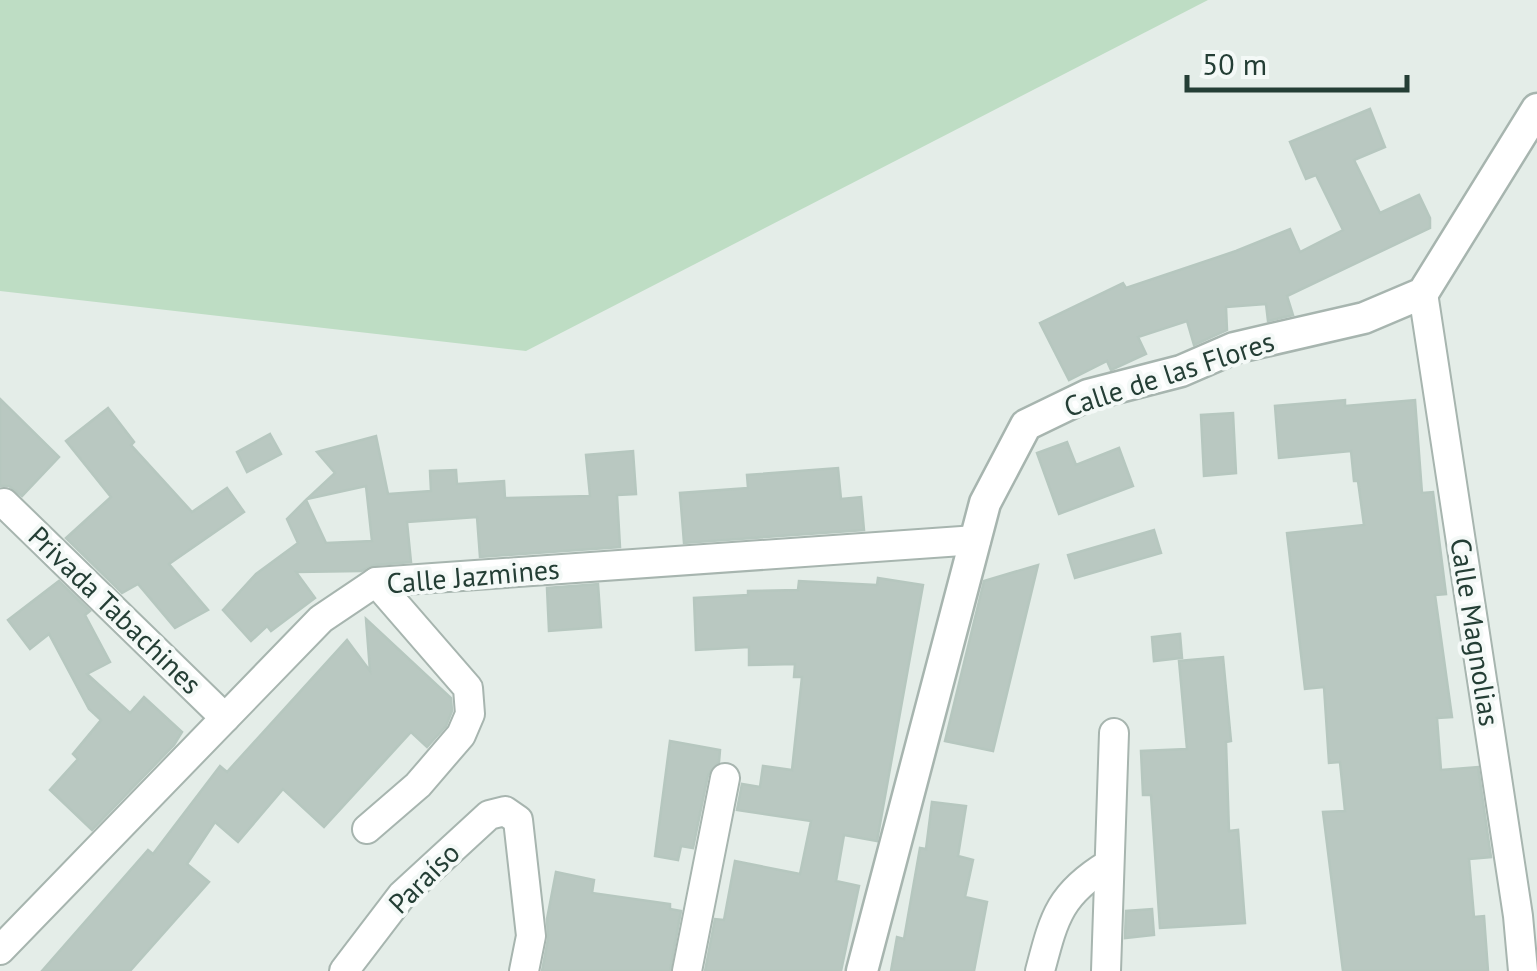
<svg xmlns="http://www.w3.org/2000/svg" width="1537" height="971" font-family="'PT Sans',sans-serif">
<rect width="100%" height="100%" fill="#e4ede8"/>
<polygon fill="#beddc4" points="0,0 1208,0 526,351 0,291"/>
<g fill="#b9c8c1" stroke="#b6c7bf" stroke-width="2.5">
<polygon points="1370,109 1385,147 1354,160 1380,213 1419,195 1430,218 1430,228 1287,296 1293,315 1268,321 1266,304 1226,307 1227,330 1194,345 1187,321 1138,337 1146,354 1111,370 1107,361 1069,380 1040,323 1123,283 1126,288 1236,251 1290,229 1300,252 1343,230 1316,175 1306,179 1290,142"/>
<polygon points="0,399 59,457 22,496 9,486 0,486"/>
<polygon points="1345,400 1345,406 1415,400 1422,493 1433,492 1446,594 1435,595 1452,717 1437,718 1441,770 1478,767 1491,857 1469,859 1474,917 1484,916 1488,971 1343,971 1323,812 1345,811 1340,762 1329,763 1324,687 1305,689 1287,533 1364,525 1358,481 1354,481 1351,451 1279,458 1275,406"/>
<polygon points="108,408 134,442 131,445 192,512 227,488 244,512 169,564 208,610 175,628 138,584 122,593 66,538 111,497 66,441"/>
<polygon points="1233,413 1236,473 1204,476 1201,415"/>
<polygon points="270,434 281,454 247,472 237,452"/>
<polygon points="376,436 388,494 431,491 430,471 456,470 457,484 504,481 505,498 590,496 586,455 633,451 636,494 617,495 620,547 480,557 477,517 407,522 411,562 375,565 361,571 296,572 315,598 271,631 267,626 251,641 223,610 256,574 298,543 287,519 306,500 326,543 372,541 366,486 307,499 335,473 317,452"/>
<polygon points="1067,442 1076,465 1119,448 1133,486 1059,514 1037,453"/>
<polygon points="838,468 841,499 861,497 864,530 684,543 680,493 748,488 747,475"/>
<polygon points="1154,530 1161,553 1075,578 1068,555"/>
<polygon points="1038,565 993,751 945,741 984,581"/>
<polygon points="878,578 923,585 877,841 844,835 836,881 859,886 841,971 705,971 715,919 724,920 735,861 800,874 811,821 737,810 742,784 760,787 763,766 792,770 802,677 794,677 795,664 749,665 749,647 696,650 694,598 748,595 748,591 798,590 799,581 877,585"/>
<polygon points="59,581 90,611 85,615 110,662 87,674 130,713 144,697 182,732 174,745 92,830 50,790 78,759 73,754 101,720 89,709 49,634 30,649 8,620"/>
<polygon points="598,584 601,627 549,631 547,588"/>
<polygon points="366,619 451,698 452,711 446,726 427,747 411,732 324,827 283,789 238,842 215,822 187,864 209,882 130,971 42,971 148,850 153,854 220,766 227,772 347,640 370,671"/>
<polygon points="1180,634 1182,658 1154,661 1152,637"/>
<polygon points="1223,657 1231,741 1226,742 1229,831 1238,830 1245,923 1160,928 1151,795 1143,795 1141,751 1187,749 1179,661"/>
<polygon points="670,741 720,750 719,762 708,775 693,848 681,846 678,860 655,856"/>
<polygon points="932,802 966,806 958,856 973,860 965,897 987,902 974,971 891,971 897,937 904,939 920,848 926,849"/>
<polygon points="556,872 594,880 592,893 670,904 670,909 681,911 670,971 542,971 548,939 547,919"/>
<polygon points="1152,909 1154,935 1125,938 1126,911"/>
</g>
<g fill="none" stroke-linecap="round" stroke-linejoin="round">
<g stroke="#a7b5af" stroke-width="32">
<g id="minor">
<polyline points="1423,293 1518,916 1523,971"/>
<polyline points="4,503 225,718"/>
<polyline points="367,829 418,785 461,735 470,714 468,688 376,582"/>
<polyline points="0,950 321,619 376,582 976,540"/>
<polyline points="344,971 402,895 489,815 505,811 518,820 531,936 524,971"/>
<polyline points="687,971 725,778"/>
<path d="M1040,971C1054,918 1059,894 1109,864"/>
<polyline points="1106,971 1114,733"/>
</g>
</g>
<g stroke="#a7b5af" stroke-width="35">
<polyline id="tertiary" points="862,971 985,503 1026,425 1088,395 1181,371 1234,348 1364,318 1423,293 1537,109"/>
</g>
<use href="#minor" stroke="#fff" stroke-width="28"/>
<use href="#tertiary" stroke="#fff" stroke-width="30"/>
</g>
<g text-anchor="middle" stroke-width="8" stroke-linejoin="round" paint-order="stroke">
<g font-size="28" fill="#243e35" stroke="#f4f9f7">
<text transform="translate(1169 374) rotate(-18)" y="10">Calle de las Flores</text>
<text transform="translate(473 576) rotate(-5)" y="10">Calle Jazmines</text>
<text transform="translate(115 610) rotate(44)" y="10">Privada Tabachines</text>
<text transform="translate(1475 632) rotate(81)" y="10">Calle Magnolias</text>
<text transform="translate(424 878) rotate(-45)" y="10">Paraíso</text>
</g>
</g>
<path d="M1187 75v15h220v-15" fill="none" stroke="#243e35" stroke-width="5"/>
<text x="1202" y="75" font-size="30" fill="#243e35" stroke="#f4f9f7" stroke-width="8" paint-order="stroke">50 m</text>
</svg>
